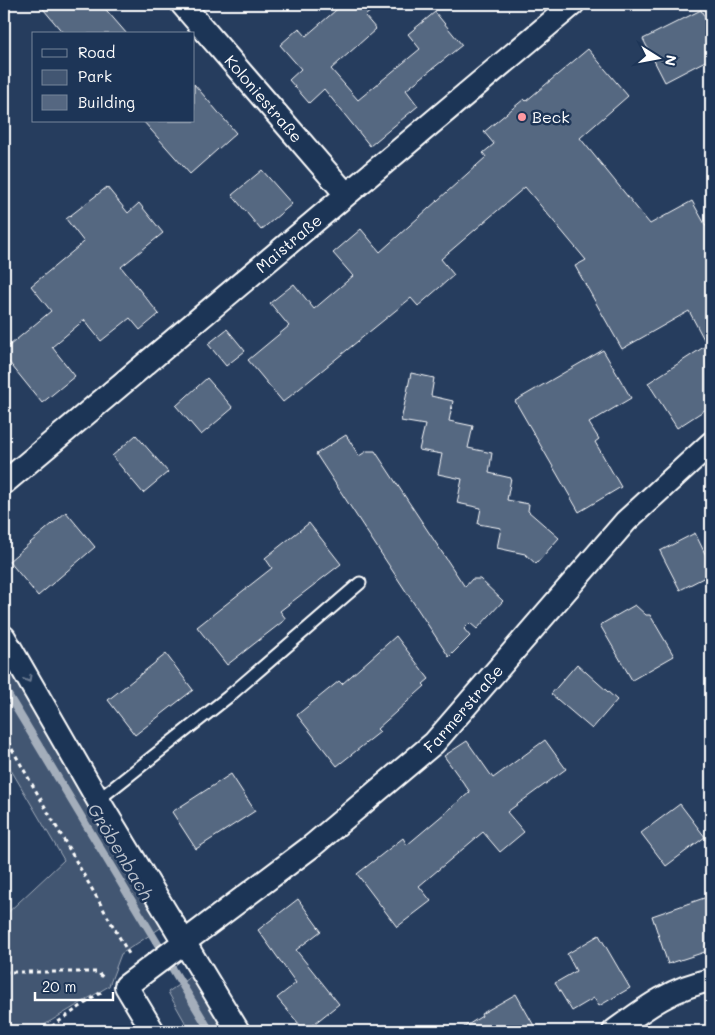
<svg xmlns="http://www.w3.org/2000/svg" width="715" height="1035" font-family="Mali,sans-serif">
<rect width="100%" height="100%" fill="#263d5e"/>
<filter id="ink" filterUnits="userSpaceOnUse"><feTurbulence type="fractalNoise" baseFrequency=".02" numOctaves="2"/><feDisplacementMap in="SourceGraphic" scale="10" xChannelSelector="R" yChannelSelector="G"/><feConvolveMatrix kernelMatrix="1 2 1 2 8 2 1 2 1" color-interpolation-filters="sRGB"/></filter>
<g filter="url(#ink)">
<g fill="#425672" stroke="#a0aab8">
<polygon points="4,656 162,927 121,954 109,986 34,1031 17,1031 4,1017 4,916 64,860 4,758"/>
<polygon points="193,975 227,1031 190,1031 168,992"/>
</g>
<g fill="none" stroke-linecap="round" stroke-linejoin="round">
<polyline stroke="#a4aebb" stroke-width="8" points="4,688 210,1031"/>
</g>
<g fill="#556781" stroke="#fff">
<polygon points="39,4 101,4 127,34 64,34"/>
<polygon points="343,4 379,4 365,16 376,29 331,69 358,100 420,49 408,34 435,12 462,45 406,90 418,106 370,146 324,89 309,103 289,80 301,69 280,45 299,28 306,36"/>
<polygon points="701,10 711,30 711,58 665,82 643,39"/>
<polygon points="588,49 628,96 580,138 650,224 692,201 711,235 711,406 677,428 648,383 707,345 689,311 622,349 575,266 586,260 525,187 441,259 454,275 418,306 411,298 283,402 248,360 289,326 270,303 294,284 314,309 353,276 333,253 361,229 380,252 486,157 483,153 494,144 484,132 524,99 526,101"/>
<polygon points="194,84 236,133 190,174 143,121 194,121"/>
<polygon points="262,170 292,204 261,230 232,195"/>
<polygon points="107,187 128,213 139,203 163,233 121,267 159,314 140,330 130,318 101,341 84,320 52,347 75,376 42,403 4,356 4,350 51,311 31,286 84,242 66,219"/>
<polygon points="227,329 245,351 226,366 208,344"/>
<polygon points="603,350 631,398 589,423 599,439 595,442 621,487 579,512 515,401"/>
<polygon points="411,373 434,378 431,396 453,401 449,421 473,426 468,448 492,453 489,473 511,478 507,500 529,504 528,511 559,538 536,564 525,554 497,548 501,528 478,524 481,508 457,503 462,479 438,474 442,454 419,450 425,425 401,421"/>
<polygon points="207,378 233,408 201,435 176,406"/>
<polygon points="136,435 168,472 143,493 112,456"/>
<polygon points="346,435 359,456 367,451 375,451 465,587 472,579 480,579 503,601 477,629 470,623 464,629 470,636 449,657 316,454"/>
<polygon points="66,512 95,547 38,596 9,561"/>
<polygon points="309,523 341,564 280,611 286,619 227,665 197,627 272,568 265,558"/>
<polygon points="695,533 711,566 711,574 680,590 660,551"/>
<polygon points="635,605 646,615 650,615 674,656 632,680 600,625"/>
<polygon points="396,636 429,679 423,684 425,686 377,729 380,732 337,766 297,715 339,681 342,684"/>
<polygon points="166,654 193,690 135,735 108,700"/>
<polygon points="577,664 617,700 592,729 551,694"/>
<polygon points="545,740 566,769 507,812 524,832 500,852 483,832 419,886 431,901 397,927 357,874 403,838 407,845 470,792 444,756 467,741 493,778"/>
<polygon points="231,774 255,811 196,849 172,812"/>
<polygon points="680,804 705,837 666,866 641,833"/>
<polygon points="707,897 711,909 711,950 668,964 652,916"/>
<polygon points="298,899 321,931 296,950 339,1004 305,1031 277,998 296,983 258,930"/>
<polygon points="599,935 630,988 599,1006 594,998 572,1011 555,983 576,971 567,954"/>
<polygon points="516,994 537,1031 458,1031 482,1016 481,1014"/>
</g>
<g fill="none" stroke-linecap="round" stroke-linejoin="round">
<g stroke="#fff" stroke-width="15">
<polyline id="service" points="98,800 228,697 360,583"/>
</g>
<g stroke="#fff" stroke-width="26">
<g id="minor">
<path id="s1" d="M182,4L345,193"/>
<path id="s2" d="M4,483L573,4"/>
<polyline points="4,637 98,800 238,1031"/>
<path id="s3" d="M153,1031L126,986L312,846L434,743L626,521L711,443"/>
<path d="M614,1031C644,1009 673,987 711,980"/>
</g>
</g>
<g stroke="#fff" stroke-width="3" stroke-dasharray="4 4" stroke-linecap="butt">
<polyline points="4,735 129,954"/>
<polyline points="4,972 97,972 104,978"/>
<polyline points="45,1031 103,991"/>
</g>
<use href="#service" stroke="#1d3557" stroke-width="11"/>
<use href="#minor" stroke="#1d3557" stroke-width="22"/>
</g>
<defs><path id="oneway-chevron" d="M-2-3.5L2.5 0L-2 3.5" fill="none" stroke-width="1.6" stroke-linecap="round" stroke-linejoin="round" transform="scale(1.25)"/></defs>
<use stroke="#6c7c92" href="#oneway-chevron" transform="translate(28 679) rotate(60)"/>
</g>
<circle fill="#ff9aa2" stroke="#1d3557" stroke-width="2" cx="522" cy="117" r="5"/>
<g text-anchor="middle" stroke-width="5" stroke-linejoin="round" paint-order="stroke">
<g font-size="16" fill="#fff" stroke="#1d3557">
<text dy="6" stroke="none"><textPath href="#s1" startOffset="125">Koloniestraße</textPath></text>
<text dy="6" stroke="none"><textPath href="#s2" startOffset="372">Maistraße</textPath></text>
<text dy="6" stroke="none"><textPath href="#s3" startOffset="490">Farmerstraße</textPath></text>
</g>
<g font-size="16" fill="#fff" stroke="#1d3557" text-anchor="start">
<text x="532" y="123">Beck</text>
</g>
<g font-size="18" font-style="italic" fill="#bbc2cc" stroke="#1d3557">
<text transform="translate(120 852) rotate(59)" y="6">Gröbenbach</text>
</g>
</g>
<rect width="715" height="1035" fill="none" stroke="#1d3557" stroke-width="20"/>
<rect x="10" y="10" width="695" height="1015" fill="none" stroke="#fff" stroke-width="2" filter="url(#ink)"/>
<rect x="32" y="32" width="162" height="90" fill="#1d3557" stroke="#77869a"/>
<rect x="42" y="49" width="25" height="8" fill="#1d3557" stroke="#77869a"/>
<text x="78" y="58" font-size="15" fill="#ffffff">Road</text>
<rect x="42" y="70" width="25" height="15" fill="#425672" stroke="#77869a"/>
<text x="78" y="82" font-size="15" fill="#ffffff">Park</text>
<rect x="42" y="95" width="25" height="15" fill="#556781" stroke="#77869a"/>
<text x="78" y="108" font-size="15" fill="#ffffff">Building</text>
<g transform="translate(658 58) rotate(101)" stroke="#1d3557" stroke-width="4" paint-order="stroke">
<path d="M0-4L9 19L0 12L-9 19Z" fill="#ffffff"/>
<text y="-8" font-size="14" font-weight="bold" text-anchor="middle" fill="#ffffff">N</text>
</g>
<path d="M35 992v8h78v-8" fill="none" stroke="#ffffff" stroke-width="2.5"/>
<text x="42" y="992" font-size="15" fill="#ffffff" stroke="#1d3557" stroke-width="4" paint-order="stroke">20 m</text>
</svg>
